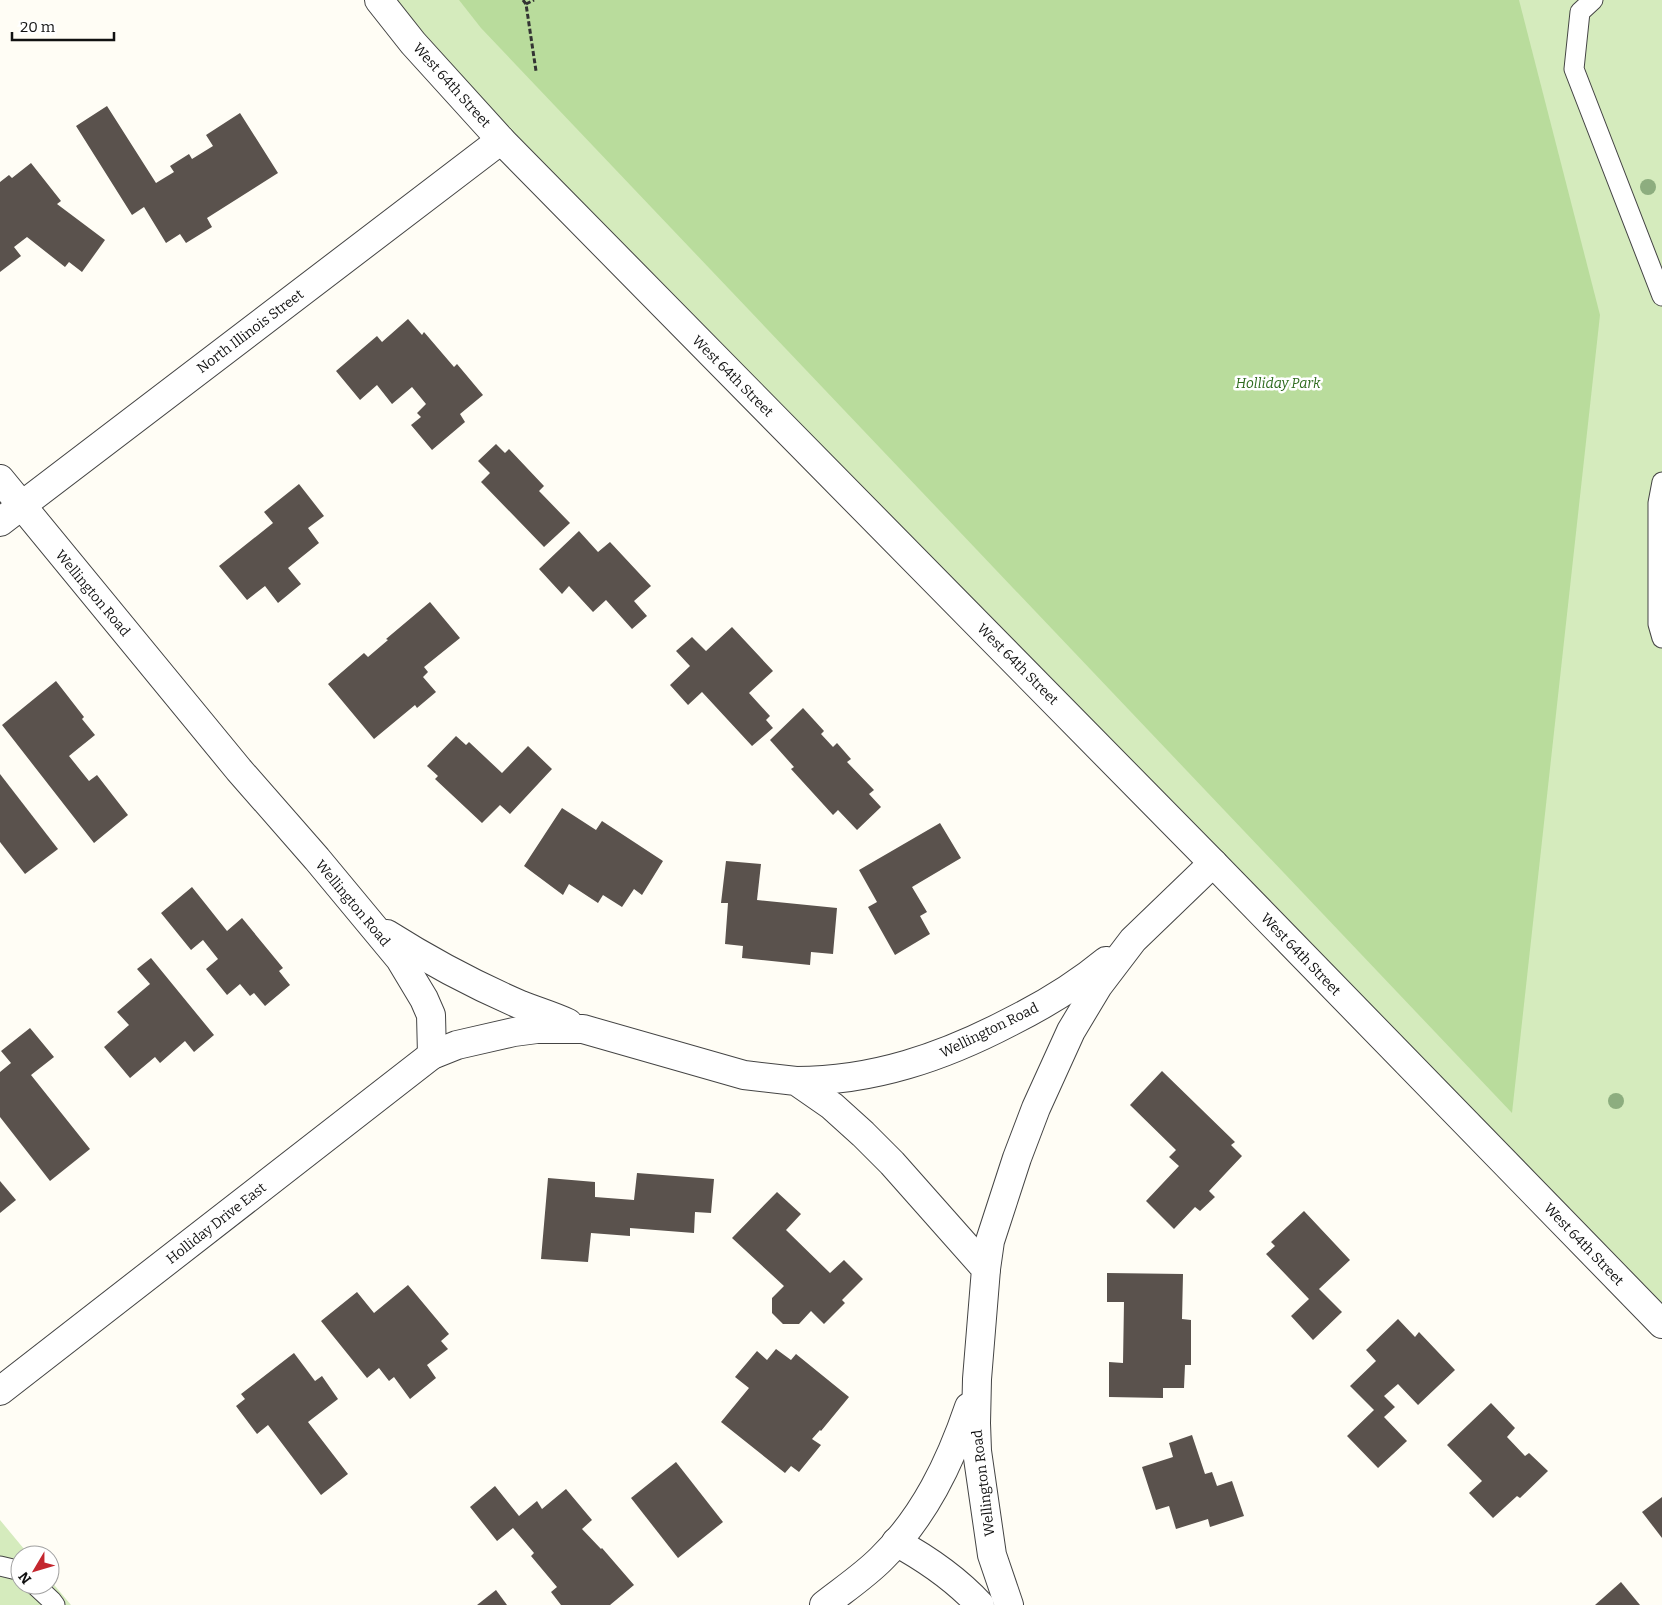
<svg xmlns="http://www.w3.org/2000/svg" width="1662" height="1605" font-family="Bitter,serif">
<rect width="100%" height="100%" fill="#fffdf5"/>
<g fill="#d5ebbd">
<polygon points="389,0 1662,0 1662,1322 501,140"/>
<polygon points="0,1520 29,1555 20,1555 20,1585 50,1585 50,1580 71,1605 0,1605"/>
</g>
<polygon fill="#b9dc9c" points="459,0 1519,0 1600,315 1512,1113 481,28"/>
<g fill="#5a524d">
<polygon points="107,106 156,183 174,172 170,166 189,154 192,159 213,146 206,135 240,113 278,173 207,218 212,227 186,243 180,234 166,243 144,207 132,215 76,126"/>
<polygon points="31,163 61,201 57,204 105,240 82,272 69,262 65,267 27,237 14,247 21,256 0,272 0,182 9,175 12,178"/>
<polygon points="408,319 422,335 424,332 454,367 457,364 483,395 460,414 465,422 432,450 411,425 421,417 417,413 426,404 412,387 392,404 377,385 360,400 336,371 377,336 382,342"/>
<polygon points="496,444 505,453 509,449 544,486 539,491 570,523 544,547 481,482 490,473 478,461"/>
<polygon points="299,484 324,516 308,528 319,543 288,568 301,584 278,603 265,586 247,600 219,566 273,523 264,512"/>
<polygon points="579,531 598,552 610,542 651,586 634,601 647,616 632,629 606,600 593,612 569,586 562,594 539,569"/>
<polygon points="430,602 460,638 424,667 428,672 423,677 436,692 417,708 415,705 374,739 328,684 364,653 368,657 388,640 386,639"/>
<polygon points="732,627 773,671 749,693 770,716 766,720 773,728 752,746 702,692 688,705 670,685 690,666 676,651 692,637 706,651"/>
<polygon points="56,681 84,717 82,719 95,735 69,756 89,781 97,775 128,815 94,843 2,725"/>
<polygon points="803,708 824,731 821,734 833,747 837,743 851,759 847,762 874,790 869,794 881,807 857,830 838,810 833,815 791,769 794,767 770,740"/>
<polygon points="456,736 466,745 469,742 502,773 528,746 552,769 510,814 500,805 482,823 435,779 438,776 427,766"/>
<polygon points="0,774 58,849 25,874 0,842"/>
<polygon points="562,808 596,830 602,821 663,861 642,895 634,889 622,907 603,895 598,903 569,884 563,895 524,866"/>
<polygon points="940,823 961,858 912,887 927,912 920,916 930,934 895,955 868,907 877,902 859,870"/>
<polygon points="726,861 761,864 757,900 837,908 833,954 811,952 810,965 742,958 743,946 725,944 728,903 721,903"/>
<polygon points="192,887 227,931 242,918 283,968 279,971 290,985 265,1006 254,993 250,996 240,984 227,995 206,969 218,959 203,940 191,950 161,913"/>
<polygon points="151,958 214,1035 194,1052 185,1041 160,1063 155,1057 130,1078 104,1047 129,1025 117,1012 150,984 137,969"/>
<polygon points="30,1028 54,1057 31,1075 90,1149 50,1181 0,1117 0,1072 11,1063 1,1051"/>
<polygon points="1162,1071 1235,1142 1231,1145 1242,1156 1209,1191 1215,1197 1200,1211 1195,1207 1174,1229 1146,1201 1179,1166 1169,1157 1176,1150 1130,1105"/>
<polygon points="637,1173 714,1179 711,1213 695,1212 694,1233 630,1228 630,1236 591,1233 588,1262 541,1259 548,1178 595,1182 595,1197 634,1200"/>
<polygon points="0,1181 16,1200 0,1213"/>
<polygon points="777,1192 801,1214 786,1230 830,1273 844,1260 863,1279 842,1300 845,1303 824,1324 811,1311 799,1324 783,1324 772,1313 772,1298 784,1286 732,1238"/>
<polygon points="1304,1211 1350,1260 1319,1289 1342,1312 1313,1340 1291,1316 1309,1299 1266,1254 1275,1246 1271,1242"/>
<polygon points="1107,1273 1183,1274 1182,1319 1191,1320 1191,1365 1185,1365 1184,1388 1163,1388 1163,1398 1109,1397 1109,1362 1123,1363 1124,1302 1107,1302"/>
<polygon points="408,1285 449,1334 441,1341 448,1349 427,1365 436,1378 410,1399 394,1377 389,1381 379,1368 367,1378 321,1321 357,1292 374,1313"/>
<polygon points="1398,1319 1415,1337 1419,1332 1455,1370 1418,1405 1398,1384 1384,1396 1395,1407 1384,1417 1407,1441 1378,1468 1347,1436 1374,1410 1350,1386 1376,1361 1366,1350"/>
<polygon points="776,1349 791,1360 796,1354 849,1397 821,1431 820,1430 812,1439 821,1445 799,1472 791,1466 785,1473 721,1422 749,1388 735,1377 757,1351 767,1360"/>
<polygon points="294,1353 315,1381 322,1376 338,1399 308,1422 348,1474 321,1495 268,1425 257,1434 236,1406 245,1399 241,1394"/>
<polygon points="1491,1403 1515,1428 1507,1437 1525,1456 1529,1453 1548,1471 1520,1498 1517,1496 1493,1518 1469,1493 1482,1481 1447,1445"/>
<polygon points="1192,1435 1205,1474 1212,1472 1217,1486 1232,1481 1244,1516 1210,1527 1208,1519 1176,1529 1169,1506 1156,1510 1142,1467 1173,1457 1169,1443"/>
<polygon points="676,1462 723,1522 678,1558 631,1498"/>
<polygon points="495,1486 519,1516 537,1501 542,1509 566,1489 592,1520 582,1529 601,1549 602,1548 634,1585 610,1605 561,1605 551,1592 557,1587 531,1556 534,1553 513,1528 497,1541 470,1507"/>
<polygon points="1662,1497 1662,1538 1642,1512"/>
<polygon points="1621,1582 1640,1605 1595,1605"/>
<polygon points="496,1590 507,1605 477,1605"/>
</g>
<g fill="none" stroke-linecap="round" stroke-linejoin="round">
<g stroke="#444" stroke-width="21">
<g id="lane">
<polyline points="1593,0 1580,12 1574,69 1662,296"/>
<polyline points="1662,482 1658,503 1658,624 1662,638"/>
<polyline points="0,1566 17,1570 20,1572"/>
<polyline points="35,1585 52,1601 55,1605"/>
</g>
</g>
<g stroke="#444" stroke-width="30">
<g id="street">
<polyline points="379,0 413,43 501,140 1213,863 1662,1324"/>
<polyline points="0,479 239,770 317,859 400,959 424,999 431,1015 432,1055"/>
<polyline points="0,522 501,140"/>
<path d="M387,934C428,960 477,986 521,1005C536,1011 553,1016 568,1023"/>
<path d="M796,1081C873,1081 943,1057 1010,1022C1044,1005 1077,985 1106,961"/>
<polyline points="986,1269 990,1241 1017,1158 1036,1108 1071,1031 1098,986 1133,940 1213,863"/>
<polyline points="0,1391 432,1055 457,1045 514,1032 537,1029 583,1029 744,1075 796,1081 832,1106 863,1134 892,1163 986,1269 977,1379 976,1423 977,1451 992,1555 1009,1605"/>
<path d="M896,1542C927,1559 956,1579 980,1605"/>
<path d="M824,1605C843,1590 864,1576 881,1559C924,1517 950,1463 969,1407"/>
</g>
</g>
<g stroke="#333" stroke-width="3" stroke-dasharray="5 2.5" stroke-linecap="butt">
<polyline points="523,0 526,4 536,71"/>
<polyline points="526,4 534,0"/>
</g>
<use href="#lane" stroke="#fff" stroke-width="19"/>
<use href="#street" stroke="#fff" stroke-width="28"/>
</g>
<g fill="#8dad7f">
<circle cx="1648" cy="187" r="8"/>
<circle cx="1616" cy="1101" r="8"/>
</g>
<g text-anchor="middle" stroke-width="5" stroke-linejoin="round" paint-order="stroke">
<g font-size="14" fill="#111" stroke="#fff">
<text transform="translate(452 85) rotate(48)" y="5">West 64th Street</text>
<text transform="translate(250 331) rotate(-37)" y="5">North Illinois Street</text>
<text transform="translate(733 376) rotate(45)" y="5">West 64th Street</text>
<text transform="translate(93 593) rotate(50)" y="5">Wellington Road</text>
<text transform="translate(1018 664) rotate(45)" y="5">West 64th Street</text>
<text transform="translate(353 903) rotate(50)" y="5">Wellington Road</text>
<text transform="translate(1301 954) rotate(46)" y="5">West 64th Street</text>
<text transform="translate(989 1030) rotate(-26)" y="5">Wellington Road</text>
<text transform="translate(216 1223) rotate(-38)" y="5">Holliday Drive East</text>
<text transform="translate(1584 1244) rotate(46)" y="5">West 64th Street</text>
<text transform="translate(983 1483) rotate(-97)" y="5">Wellington Road</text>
</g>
<g font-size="14" font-style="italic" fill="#2f6b1f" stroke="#fff">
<text x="1278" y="388">Holliday Park</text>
</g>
</g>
<g transform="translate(35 1570) rotate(232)"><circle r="24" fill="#ffffff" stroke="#a0a0a0"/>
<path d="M0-4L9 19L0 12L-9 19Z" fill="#c4262e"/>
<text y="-8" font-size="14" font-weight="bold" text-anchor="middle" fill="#111111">N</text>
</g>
<path d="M12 32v8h102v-8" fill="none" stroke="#111111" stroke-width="2.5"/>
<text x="20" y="32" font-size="15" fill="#111111" stroke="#ffffff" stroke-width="4" paint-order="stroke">20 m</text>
</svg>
